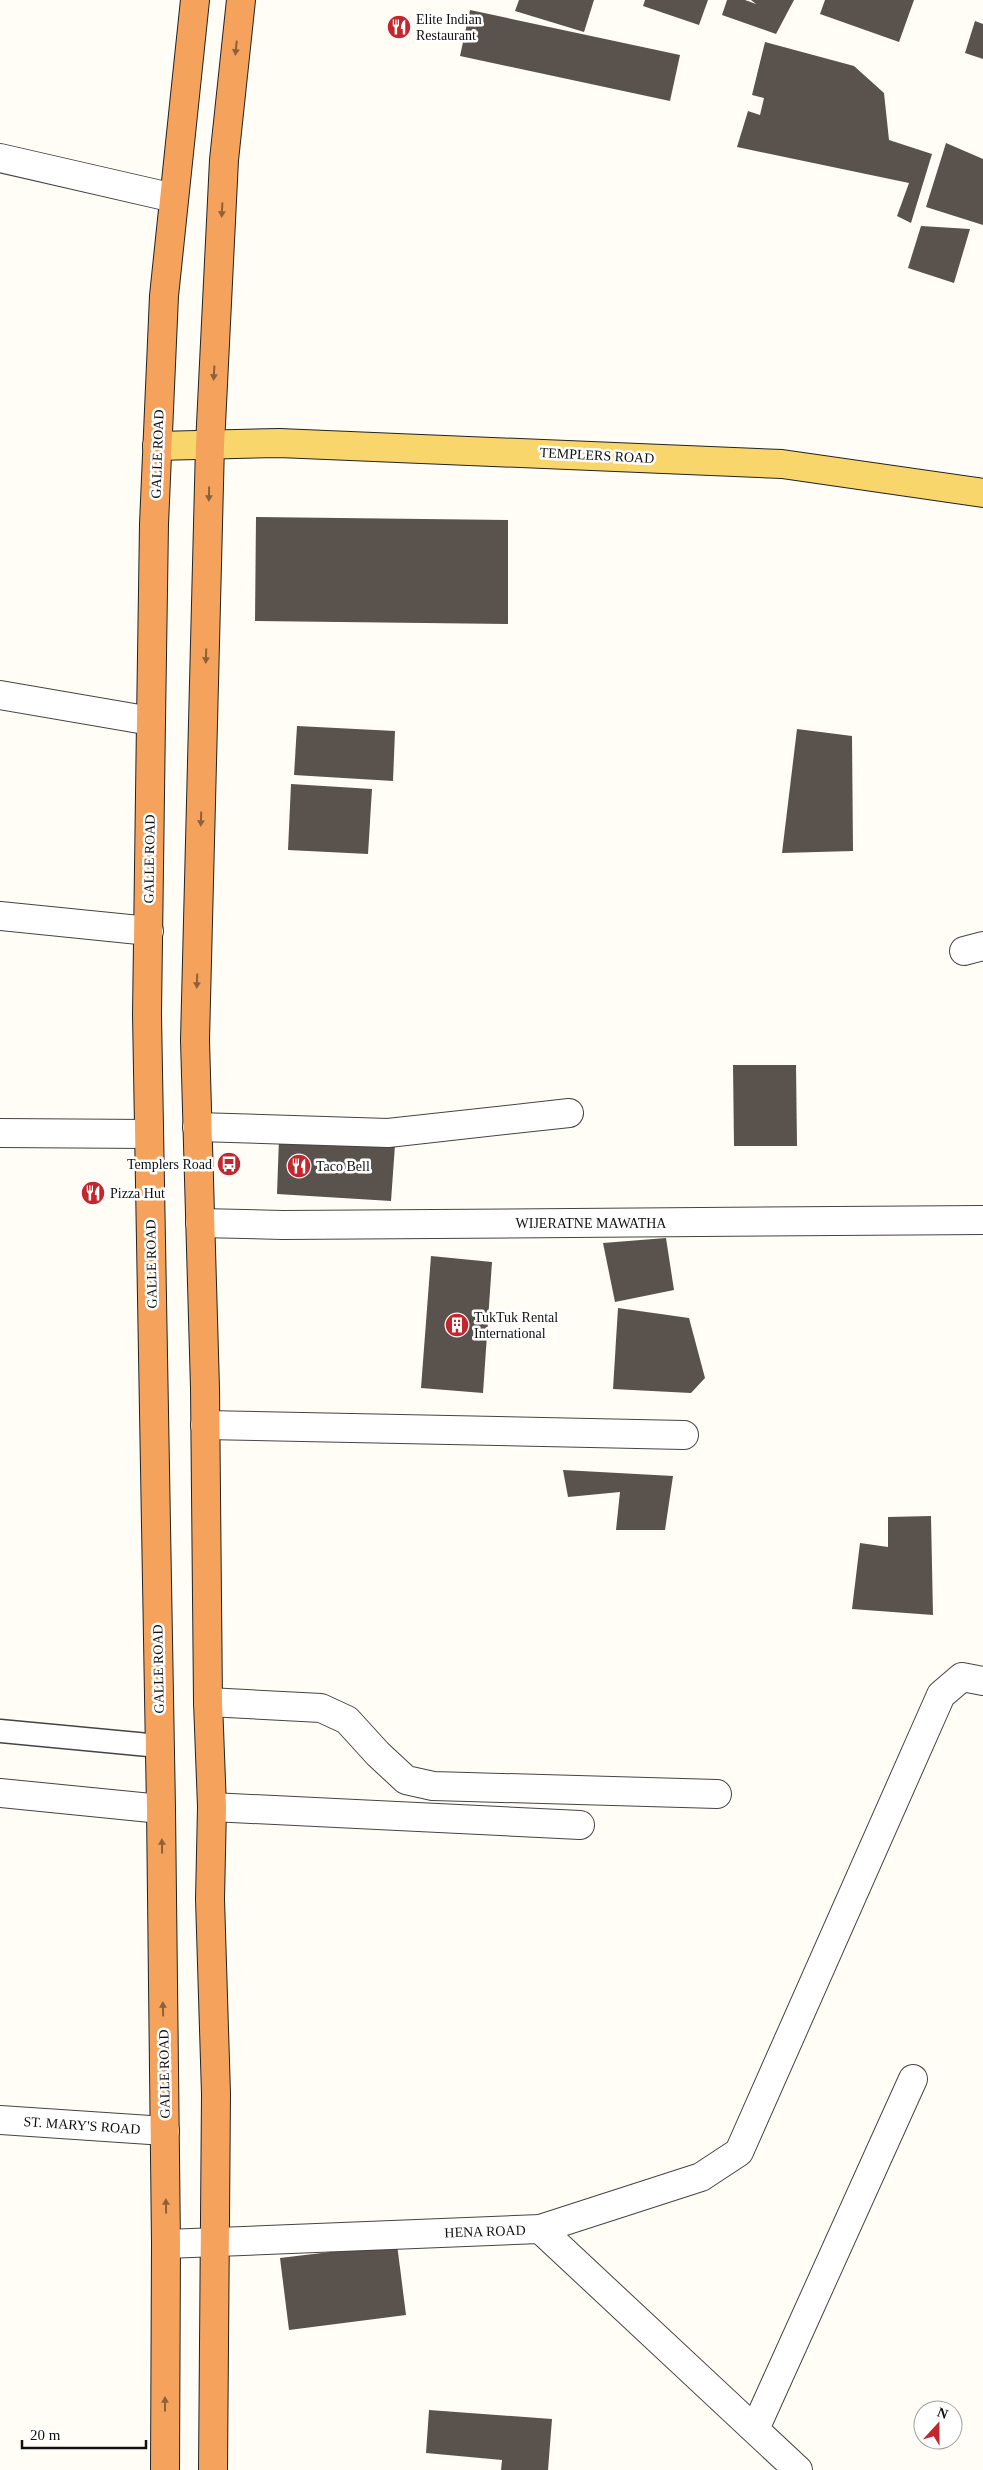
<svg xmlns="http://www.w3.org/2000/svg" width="983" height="2470" font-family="'Times New Roman',serif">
<rect width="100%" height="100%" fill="#fffdf5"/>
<g fill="#5a524d">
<polygon points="519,0 594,0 584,32 515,11"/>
<polygon points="645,0 708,0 699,25 643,6"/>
<polygon points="727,0 745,0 756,4 751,0 794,0 776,34 722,15"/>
<polygon points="825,0 914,0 899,42 820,14"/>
<polygon points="470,10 680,55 670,101 460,56"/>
<polygon points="975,21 983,24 983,59 965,53"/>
<polygon points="765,42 854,66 884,93 889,140 932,154 911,223 897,216 909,183 737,147 748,111 760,115 764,98 752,95"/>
<polygon points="946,143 983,159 983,225 926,207"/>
<polygon points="921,226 970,229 954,283 908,268"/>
<polygon points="256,517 508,520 508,624 255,621"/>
<polygon points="297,726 395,731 393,781 294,775"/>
<polygon points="797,729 852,736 853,851 782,853"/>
<polygon points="291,784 372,789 368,854 288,850"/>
<polygon points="733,1065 796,1065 797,1146 734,1146"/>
<polygon points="279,1138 395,1145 391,1201 277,1194"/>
<polygon points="666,1238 674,1290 615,1302 603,1243"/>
<polygon points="431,1256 492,1262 483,1393 421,1388"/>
<polygon points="618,1308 689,1318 705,1378 691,1393 613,1389"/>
<polygon points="563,1470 673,1476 665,1530 616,1530 620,1492 568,1497"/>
<polygon points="931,1516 933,1615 852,1609 860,1543 888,1547 888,1517"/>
<polygon points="397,2244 406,2315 289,2330 280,2258"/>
<polygon points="429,2410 552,2419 548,2470 501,2470 502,2460 426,2453"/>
</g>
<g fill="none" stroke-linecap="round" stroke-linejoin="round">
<g stroke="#444" stroke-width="25">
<polyline id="lane" points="0,1731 159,1746"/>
</g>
<g stroke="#444" stroke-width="30">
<g id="street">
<polyline points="0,158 174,198"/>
<polyline points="0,695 151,721"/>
<polyline points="0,916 149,931"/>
<polyline points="964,951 983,946"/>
<polyline points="197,1127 388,1133 569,1113"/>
<polyline points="0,1133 149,1134"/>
<polyline points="200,1223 283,1225 983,1220"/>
<polyline points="205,1425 684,1435"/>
<polyline points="208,1702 321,1708 347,1720 378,1754 406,1780 433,1786 717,1794"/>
<polyline points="0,1793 161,1809"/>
<polyline points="212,1807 580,1825"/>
<polyline points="0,2120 165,2131"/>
<polyline points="540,2229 798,2470"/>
<polyline points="166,2244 540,2229 701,2177 739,2152 941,1695 962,1677 983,1681"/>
<polyline points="755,2429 913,2079"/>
</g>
</g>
<g stroke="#222" stroke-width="30">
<polyline id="primary" points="157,446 279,443 782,464 983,493"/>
</g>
<g stroke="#222" stroke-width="30">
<g id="highway">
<polyline points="165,2470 166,2244 161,1809 147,1014 151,721 154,524 164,296 195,0"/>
<polyline points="213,2470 216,2094 210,1899 212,1807 208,1702 205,1388 195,1040 210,445 224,160 241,0"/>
</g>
</g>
<use href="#lane" stroke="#fff" stroke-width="22"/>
<use href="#street" stroke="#fff" stroke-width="28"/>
<use href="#primary" stroke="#f9d66b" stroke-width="28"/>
<use href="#highway" stroke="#f5a25d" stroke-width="28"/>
</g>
<defs><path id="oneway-solid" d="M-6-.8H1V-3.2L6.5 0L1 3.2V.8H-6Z" transform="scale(1.25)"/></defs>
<g fill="#8e613b">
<use href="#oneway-solid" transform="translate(236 48) rotate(96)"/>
<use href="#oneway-solid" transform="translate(222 210) rotate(93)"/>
<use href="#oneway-solid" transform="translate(214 373) rotate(93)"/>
<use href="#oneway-solid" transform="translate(209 494) rotate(91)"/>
<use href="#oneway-solid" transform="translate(206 656) rotate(92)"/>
<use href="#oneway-solid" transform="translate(201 819) rotate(92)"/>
<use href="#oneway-solid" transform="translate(197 981) rotate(92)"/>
<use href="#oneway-solid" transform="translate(162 1846) rotate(-91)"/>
<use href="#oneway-solid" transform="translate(163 2009) rotate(-91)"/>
<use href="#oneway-solid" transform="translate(166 2206) rotate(-91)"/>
<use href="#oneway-solid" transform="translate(165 2404) rotate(-90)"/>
</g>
<defs>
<g id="restaurant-disc" transform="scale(1.25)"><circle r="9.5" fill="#c4262e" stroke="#fff"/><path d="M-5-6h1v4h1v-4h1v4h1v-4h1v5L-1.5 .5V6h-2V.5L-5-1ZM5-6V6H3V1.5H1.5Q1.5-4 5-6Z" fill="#fff"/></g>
<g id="bus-disc" transform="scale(1.25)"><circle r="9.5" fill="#c4262e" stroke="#fff"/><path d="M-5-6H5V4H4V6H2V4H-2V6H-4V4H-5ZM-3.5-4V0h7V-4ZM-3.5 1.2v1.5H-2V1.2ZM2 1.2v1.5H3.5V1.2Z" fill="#fff"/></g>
<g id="building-disc" transform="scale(1.25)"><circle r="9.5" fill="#c4262e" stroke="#fff"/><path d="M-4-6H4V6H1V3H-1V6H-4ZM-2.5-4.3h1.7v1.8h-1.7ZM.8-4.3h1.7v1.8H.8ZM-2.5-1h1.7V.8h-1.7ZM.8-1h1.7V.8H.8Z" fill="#fff"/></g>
</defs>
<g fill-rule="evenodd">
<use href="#restaurant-disc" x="399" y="27"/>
<use href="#bus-disc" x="229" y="1164"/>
<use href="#restaurant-disc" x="299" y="1166"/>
<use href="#restaurant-disc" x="93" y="1193"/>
<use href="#building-disc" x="457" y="1325"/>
</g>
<g text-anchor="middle" stroke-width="5" stroke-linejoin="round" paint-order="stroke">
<g font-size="14" fill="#111" stroke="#fff" text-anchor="start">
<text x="416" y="24">Elite Indian<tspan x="416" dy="16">Restaurant</tspan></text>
<text x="212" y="1169" text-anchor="end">Templers Road</text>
<text x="316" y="1171">Taco Bell</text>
<text x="110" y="1198">Pizza Hut</text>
<text x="474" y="1322">TukTuk Rental<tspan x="474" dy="16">International</tspan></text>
</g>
<g font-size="14" fill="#111" stroke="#fff">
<text transform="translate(157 454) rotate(-88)" y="5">GALLE ROAD</text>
<text transform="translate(597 455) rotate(3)" y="5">TEMPLERS ROAD</text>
<text transform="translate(149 859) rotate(-89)" y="5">GALLE ROAD</text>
<text x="591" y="1228">WIJERATNE MAWATHA</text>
<text transform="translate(151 1264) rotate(-91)" y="5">GALLE ROAD</text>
<text transform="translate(158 1669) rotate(-91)" y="5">GALLE ROAD</text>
<text transform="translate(164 2074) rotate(-91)" y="5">GALLE ROAD</text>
<text transform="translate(82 2125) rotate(4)" y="5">ST. MARY'S ROAD</text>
<text transform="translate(485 2231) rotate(-2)" y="5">HENA ROAD</text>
</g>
</g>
<g transform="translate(938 2425) rotate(21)"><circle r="24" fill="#ffffff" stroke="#a0a0a0"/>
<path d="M0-4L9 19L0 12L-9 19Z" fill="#c4262e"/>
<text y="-8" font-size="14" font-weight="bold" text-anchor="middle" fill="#111111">N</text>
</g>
<path d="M22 2440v8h124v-8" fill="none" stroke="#111111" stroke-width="2.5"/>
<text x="30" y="2440" font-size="15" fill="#111111" stroke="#ffffff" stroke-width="4" paint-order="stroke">20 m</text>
</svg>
